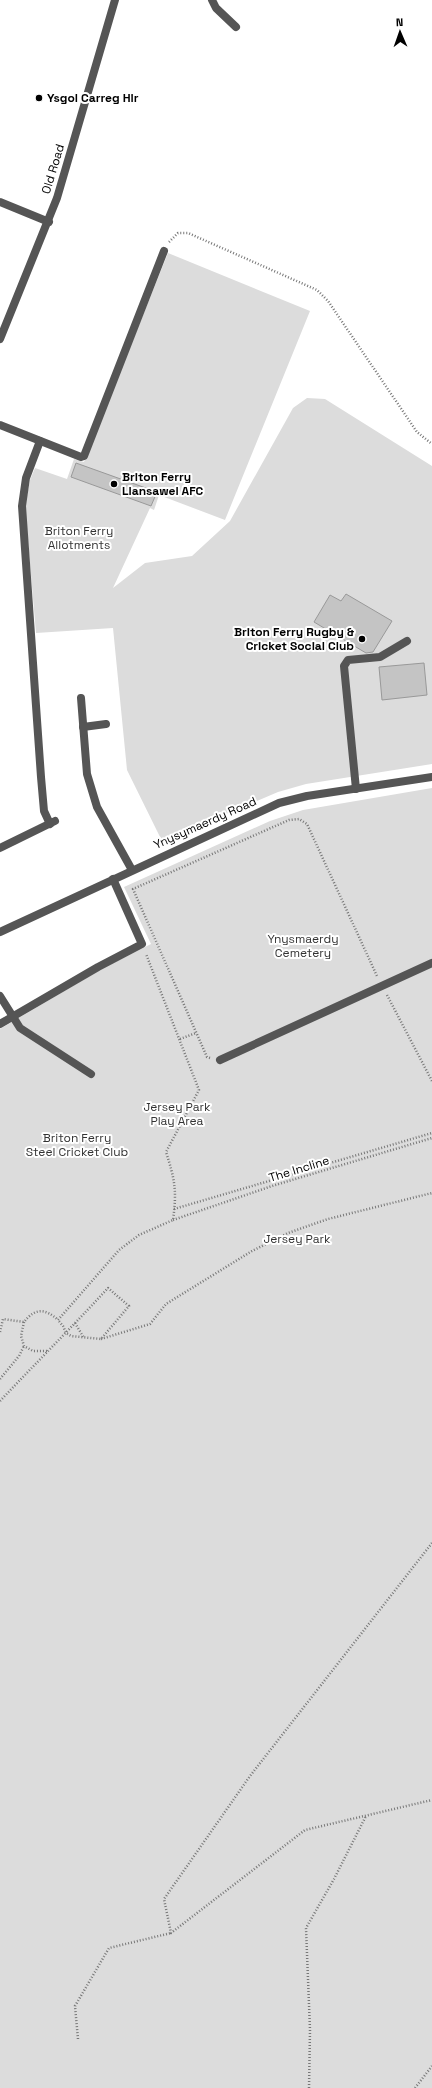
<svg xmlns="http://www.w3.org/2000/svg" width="432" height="2088" font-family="'Space Grotesk',sans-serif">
<rect width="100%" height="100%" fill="#fff"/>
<g fill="#dcdcdc">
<polygon points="168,253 310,311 225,520 159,495 154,510 150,508 113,588 145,563 192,556 230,521 293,408 307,398 325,399 432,466 432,764 306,784 278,792 162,841 127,770 113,628 36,633 25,506 30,480 35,468 67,479 74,459 84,462"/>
<polygon points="432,788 432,2088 0,2088 0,1029 105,967 151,944 124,887 270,821 303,810"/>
</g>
<g fill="#c4c4c4" stroke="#999">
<polygon points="76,463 157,492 151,506 71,477"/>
<polygon points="346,594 392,621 373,652 366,653 314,622 330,595 341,601"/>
<polygon points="424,663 427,695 382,700 379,667"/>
</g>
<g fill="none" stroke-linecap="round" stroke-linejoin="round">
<g stroke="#777" stroke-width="2.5" stroke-dasharray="1 2" stroke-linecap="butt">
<polyline points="169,242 178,233 188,233 317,290 328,301 417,432 432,444"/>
<polyline points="387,995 432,1081"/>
<polyline points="180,1039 196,1033"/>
<polyline points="210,1058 207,1057 133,889 289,820 299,819 307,824 377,976"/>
<polyline points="174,1209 432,1133"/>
<polyline points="173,1220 272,1186 432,1138"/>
<polyline points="24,1322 21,1336 24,1346 33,1351 47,1351"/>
<polyline points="75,1323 84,1338"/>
<path d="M0,1332L3,1319L24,1322C35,1308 45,1308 58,1320L119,1250L139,1235L173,1220C177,1191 175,1180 166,1152L199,1090L146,954"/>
<polyline points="101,1339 150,1324 166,1304 252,1251 288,1233 328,1219 432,1193"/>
<polyline points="0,1379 19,1356 24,1346"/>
<path d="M0,1401C36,1363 73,1326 108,1288L129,1306L101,1339L71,1336L66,1333L63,1326L58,1320"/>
<polyline points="432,1543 250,1776 164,1899 171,1933 305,1830 432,1800"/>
<polyline points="78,2039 75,2006 109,1948 171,1933"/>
<polyline points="309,2088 310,2030 306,1928 334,1879 366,1816"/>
<polyline points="415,2088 432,2066"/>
</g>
<g stroke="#555" stroke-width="8">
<polyline points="0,202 49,222"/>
<polyline points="0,425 81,457 84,456 164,251"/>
<polyline points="40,441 26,478 22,506 41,777 44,811 50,824"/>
<polyline points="81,698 87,774 97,807 132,870"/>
<polyline points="83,727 106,724"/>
<polyline points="356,789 344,666 348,660 380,657 407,641"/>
<polyline points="0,848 55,821"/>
<polyline points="0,996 20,1028 91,1074"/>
<polyline points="0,1024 98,967 142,944 113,879"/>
<polyline points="220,1060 432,963"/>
</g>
<g stroke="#555" stroke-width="8">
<polyline points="212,0 216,8 236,27"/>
<polyline points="0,932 279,803 307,796 432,777"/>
</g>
<polyline stroke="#555" stroke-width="8" points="0,339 57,198 115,0"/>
</g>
<g fill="#000" stroke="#fff" stroke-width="1.5">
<circle cx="39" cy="98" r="4"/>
<circle cx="114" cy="484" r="4"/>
<circle cx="362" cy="639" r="4"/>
</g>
<g text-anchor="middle" stroke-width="4" stroke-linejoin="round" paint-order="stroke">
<g font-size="12" font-weight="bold" fill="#000" stroke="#fff" text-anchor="start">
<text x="47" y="102">Ysgol Carreg Hir</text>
<text x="122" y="481">Briton Ferry<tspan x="122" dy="14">Llansawel AFC</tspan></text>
<text x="354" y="636" text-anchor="end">Briton Ferry Rugby &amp;<tspan x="354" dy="14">Cricket Social Club</tspan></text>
</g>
<g font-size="12" fill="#000" stroke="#fff">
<text transform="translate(53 169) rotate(-73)" y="4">Old Road</text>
<text transform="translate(205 823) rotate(-24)" y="4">Ynysymaerdy Road</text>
<text transform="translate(299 1169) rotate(-17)" y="4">The Incline</text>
</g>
<g font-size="12" fill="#333" stroke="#fff">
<text x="79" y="535">Briton Ferry<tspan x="79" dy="14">Allotments</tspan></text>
<text x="303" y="943">Ynysmaerdy<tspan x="303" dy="14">Cemetery</tspan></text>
<text x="177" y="1111">Jersey Park<tspan x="177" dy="14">Play Area</tspan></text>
<text x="77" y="1142">Briton Ferry<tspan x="77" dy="14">Steel Cricket Club</tspan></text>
<text x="297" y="1243">Jersey Park</text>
</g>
</g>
<g transform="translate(400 32) rotate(358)" stroke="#ffffff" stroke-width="3" paint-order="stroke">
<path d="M0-3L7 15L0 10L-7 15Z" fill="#000000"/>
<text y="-6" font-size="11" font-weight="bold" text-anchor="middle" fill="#000000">N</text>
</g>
</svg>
